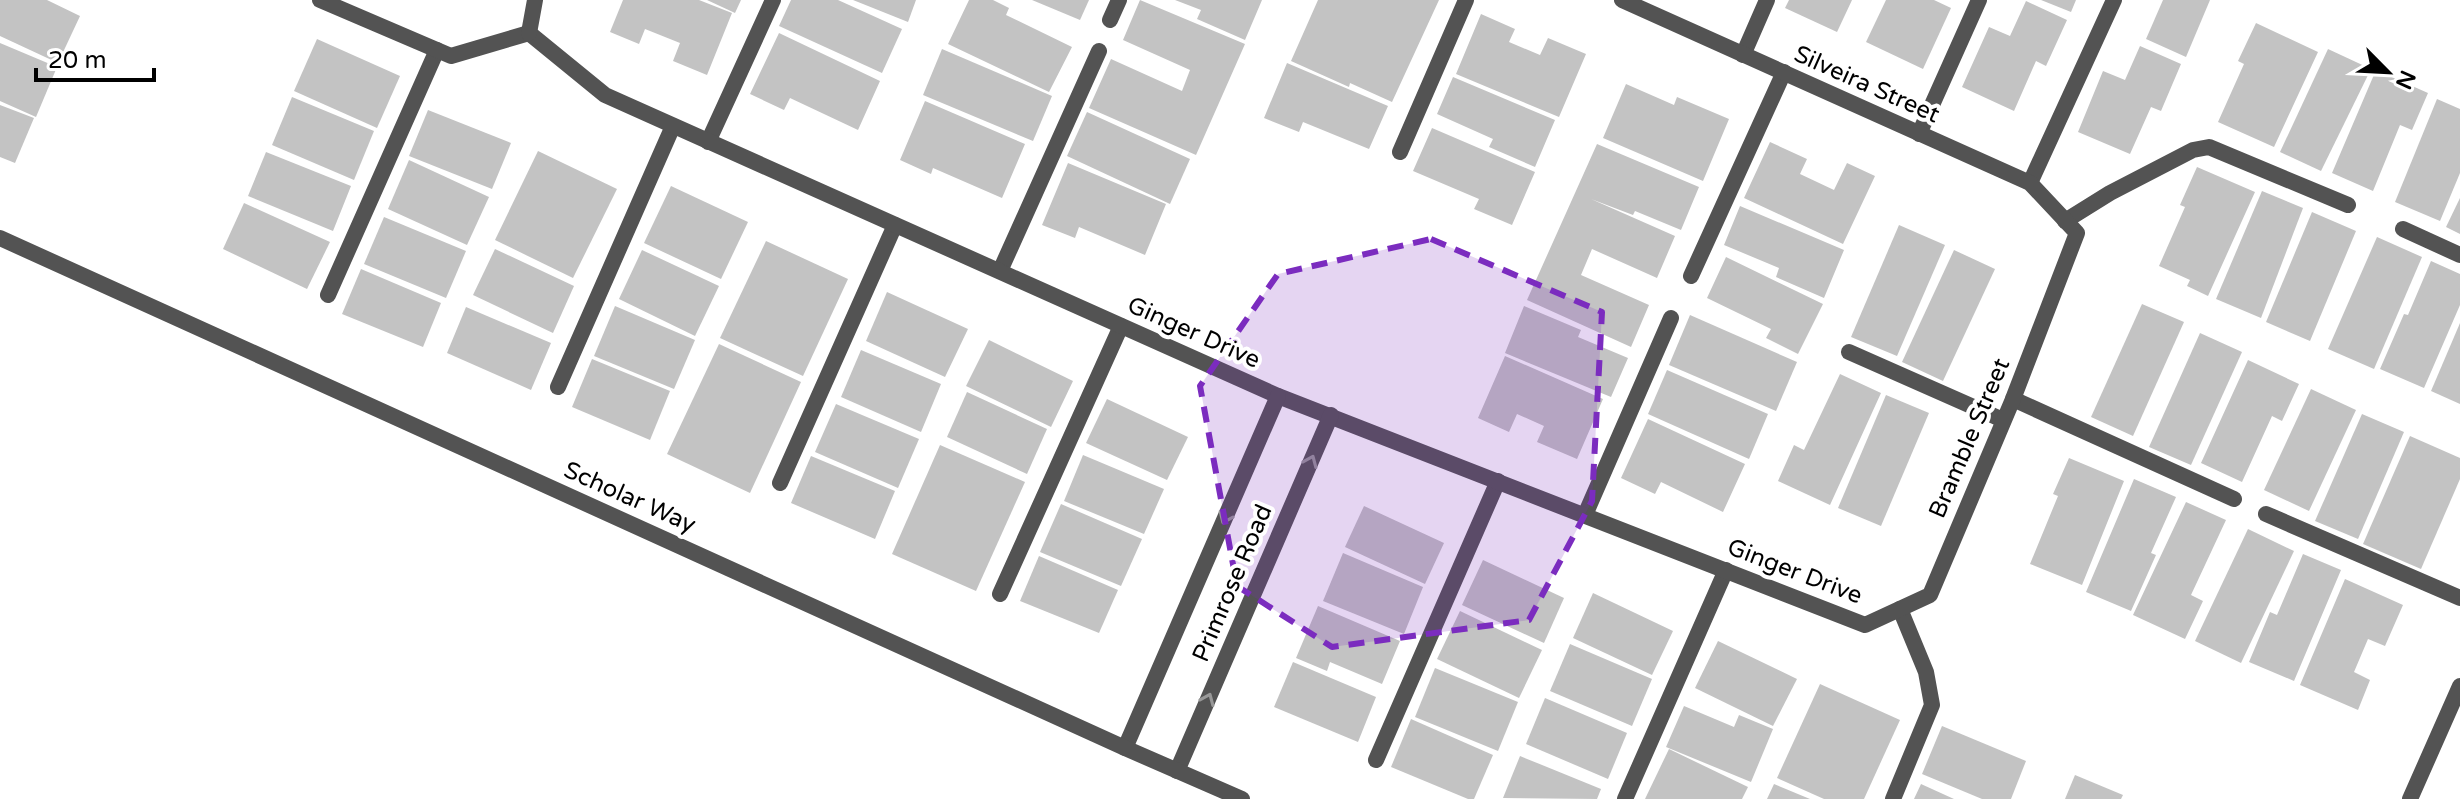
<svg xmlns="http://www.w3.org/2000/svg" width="2460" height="799" font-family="'Varela Round',sans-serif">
<rect width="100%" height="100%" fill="#fff"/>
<g fill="#c3c3c3">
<polygon points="0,0 47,0 80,16 58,63 0,36"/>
<polygon points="623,0 699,0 732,13 707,75 673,61 680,43 645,29 639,44 610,32"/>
<polygon points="707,0 741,0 735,13"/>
<polygon points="791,0 838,0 902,29 882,73 779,26"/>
<polygon points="853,0 916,0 908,22"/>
<polygon points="969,0 993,0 1009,8 1006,15 1072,47 1049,92 948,44"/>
<polygon points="1032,0 1089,0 1080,20"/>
<polygon points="1140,0 1245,44 1196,155 1089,108 1111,59 1182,91 1190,70 1123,40"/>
<polygon points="1175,0 1262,0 1245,40 1197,19 1201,10"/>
<polygon points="1318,0 1439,0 1392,102 1350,83 1349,87 1291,61"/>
<polygon points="1789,0 1852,0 1837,32 1785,8"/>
<polygon points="1886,0 1934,0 1951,8 1923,69 1866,42"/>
<polygon points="2041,0 2076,0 2071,12"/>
<polygon points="2163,0 2210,0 2186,57 2146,39"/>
<polygon points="2026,1 2067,20 2046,66 2036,61 2014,111 1962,87 1989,27 2010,36"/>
<polygon points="1481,14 1515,29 1509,42 1540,55 1548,38 1586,54 1559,117 1456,74"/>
<polygon points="2256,23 2318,52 2274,147 2218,122 2244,64 2238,61"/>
<polygon points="779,33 880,81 858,130 790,98 784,110 750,94"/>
<polygon points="317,39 400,76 377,128 294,91"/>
<polygon points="0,43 57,67 36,117 0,101"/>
<polygon points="2140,46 2181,64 2161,111 2151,107 2130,154 2078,132 2103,71 2125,80"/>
<polygon points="942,49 1052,96 1033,141 923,95"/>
<polygon points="2328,49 2371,69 2321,171 2280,152"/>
<polygon points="1287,63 1388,106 1369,149 1303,122 1299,132 1264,118"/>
<polygon points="2376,70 2428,93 2412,130 2400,125 2373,191 2332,173"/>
<polygon points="1453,77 1555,120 1535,167 1489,147 1493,139 1437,114"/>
<polygon points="1626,84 1674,105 1677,97 1729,119 1703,181 1603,138"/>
<polygon points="292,97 374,131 354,180 272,145"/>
<polygon points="2437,99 2460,109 2460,173 2440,221 2395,202"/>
<polygon points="925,101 1025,144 1002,198 933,168 931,174 900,160"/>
<polygon points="0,105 34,118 15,163 0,157"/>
<polygon points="428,110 511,143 492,189 409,156"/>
<polygon points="1087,112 1190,159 1170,204 1067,156"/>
<polygon points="1432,128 1535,172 1512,225 1474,209 1479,199 1413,171"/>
<polygon points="1770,142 1807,159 1800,174 1834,190 1847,163 1875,176 1843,244 1744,198"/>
<polygon points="1597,144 1699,187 1681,230 1635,211 1633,215 1591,199 1675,236 1657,278 1592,249 1581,275 1649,305 1631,347 1527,300"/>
<polygon points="538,151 617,189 573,278 495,240"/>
<polygon points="266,152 351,186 333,231 248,196"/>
<polygon points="409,160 489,197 467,245 388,209"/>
<polygon points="1068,163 1166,204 1145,255 1079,227 1075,238 1042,225"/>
<polygon points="2197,167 2255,192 2208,296 2187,286 2190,280 2159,266 2185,207 2180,205"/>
<polygon points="671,186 748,222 721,279 644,243"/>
<polygon points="2262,191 2303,208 2261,318 2216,299"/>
<polygon points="2460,198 2460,234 2446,227"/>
<polygon points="244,203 330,242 307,289 223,249"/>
<polygon points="1740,206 1844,250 1824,298 1776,277 1779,268 1724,245"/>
<polygon points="2312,212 2356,231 2310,341 2266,322"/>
<polygon points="384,217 466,251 446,298 364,264"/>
<polygon points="1899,225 1945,245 1897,356 1851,337"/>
<polygon points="2377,237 2422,257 2374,369 2328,349"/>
<polygon points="766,241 848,279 803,376 720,338"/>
<polygon points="495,249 574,286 553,333 473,295"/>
<polygon points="642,250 719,286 695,336 619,299"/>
<polygon points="1954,250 1995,269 1943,381 1902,362"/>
<polygon points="1726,257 1823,304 1798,354 1766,338 1771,329 1707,298"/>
<polygon points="2431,261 2460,274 2460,305 2424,388 2380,369 2404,314 2408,315"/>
<polygon points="361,269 441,303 423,347 342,314"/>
<polygon points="887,292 968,329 945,377 866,341"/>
<polygon points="2142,304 2184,322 2133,436 2091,417"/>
<polygon points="615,306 695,340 674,389 594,356"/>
<polygon points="1524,306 1581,330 1578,337 1628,358 1611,397 1505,353"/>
<polygon points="466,307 551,343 531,390 447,353"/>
<polygon points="1690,315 1797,362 1776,411 1669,365"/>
<polygon points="2460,323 2460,404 2431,391"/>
<polygon points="2200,333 2242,352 2191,465 2149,447"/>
<polygon points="989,340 1073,381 1051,427 966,386"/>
<polygon points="719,344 801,382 750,493 667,454"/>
<polygon points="861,350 941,384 921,432 841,397"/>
<polygon points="1505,356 1603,399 1577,459 1537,442 1544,426 1517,414 1509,432 1478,418"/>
<polygon points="592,359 670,391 650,440 572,407"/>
<polygon points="2248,360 2299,384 2282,421 2272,416 2242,482 2201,463"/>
<polygon points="1667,370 1768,414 1749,459 1648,414"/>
<polygon points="1840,374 1881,393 1830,505 1778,481 1794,445 1804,450"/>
<polygon points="2311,389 2356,410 2309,511 2264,490"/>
<polygon points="967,392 1047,429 1027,474 947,437"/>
<polygon points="1886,395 1929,413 1881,526 1838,508"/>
<polygon points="1107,399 1188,437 1167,480 1086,443"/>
<polygon points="836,404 919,439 898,488 815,452"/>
<polygon points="2362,414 2404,432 2358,539 2315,521"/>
<polygon points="1648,419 1745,464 1723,512 1661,482 1655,494 1621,478"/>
<polygon points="2410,436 2460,458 2460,479 2421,569 2363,544"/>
<polygon points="940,445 1025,482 976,591 892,554"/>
<polygon points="1083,455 1164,489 1144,534 1064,501"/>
<polygon points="811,456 895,491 875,539 791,503"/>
<polygon points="2069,458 2124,481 2082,585 2030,564 2058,496 2053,494"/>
<polygon points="2134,479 2176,497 2151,553 2156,555 2131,611 2086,592"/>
<polygon points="2186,502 2226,520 2191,595 2203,601 2185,639 2133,615"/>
<polygon points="1061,504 1142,539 1121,586 1040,552"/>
<polygon points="1364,506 1444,543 1425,584 1345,547"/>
<polygon points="2248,529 2294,551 2241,663 2195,641"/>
<polygon points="1343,553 1423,587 1404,634 1323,601"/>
<polygon points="2303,554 2341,570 2294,681 2249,662 2270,612 2277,615"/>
<polygon points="1039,556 1118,590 1099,633 1020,601"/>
<polygon points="1483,560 1564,598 1544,643 1462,605"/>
<polygon points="2345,579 2403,605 2385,646 2368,639 2354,672 2370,680 2358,710 2300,685"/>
<polygon points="1593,593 1673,631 1652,675 1573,638"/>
<polygon points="1318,606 1400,641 1382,684 1330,662 1327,671 1296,658"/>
<polygon points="1460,611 1542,650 1519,698 1437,659"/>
<polygon points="1718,641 1797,679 1773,726 1695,688"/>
<polygon points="1570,644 1652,679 1632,726 1550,691"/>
<polygon points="1293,662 1376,697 1358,742 1274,707"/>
<polygon points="1435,668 1518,702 1498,751 1415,717"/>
<polygon points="1820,684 1900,720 1864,799 1824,799 1777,778"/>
<polygon points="1545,698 1627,733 1608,779 1526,744"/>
<polygon points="1684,706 1734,727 1739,715 1773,729 1751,782 1666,747"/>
<polygon points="1411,719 1493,755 1474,799 1468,799 1391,767"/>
<polygon points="1942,726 2026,761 2011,799 1982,799 1922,774"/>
<polygon points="1669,749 1748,787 1742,799 1645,799"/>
<polygon points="1520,756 1601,789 1597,799 1503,798"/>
<polygon points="2075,775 2123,795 2121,799 2065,799"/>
<polygon points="1774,784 1810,799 1767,799"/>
<polygon points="1921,784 1954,799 1914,799"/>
</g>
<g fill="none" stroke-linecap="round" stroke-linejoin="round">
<g stroke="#535353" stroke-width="16">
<polyline points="1110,20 1119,0"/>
<polyline points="1743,55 1767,0"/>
<polyline points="1919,134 1979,0"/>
<polyline points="708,142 773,0"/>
<polyline points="1400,152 1466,0"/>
<polyline points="2030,183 2114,0"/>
<polyline points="2065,221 2110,193 2193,150 2209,147 2348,205"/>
<polyline points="2403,229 2460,255"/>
<polyline points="1000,271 1099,51"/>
<polyline points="1691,276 1784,72"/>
<polyline points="328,295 437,50"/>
<polyline points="1849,352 2003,420"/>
<polyline points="558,387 673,126"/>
<polyline points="2013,399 2234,499"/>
<polyline points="780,483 895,225"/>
<polyline points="2266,514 2460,598"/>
<polyline points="1585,515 1671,318"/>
<polyline points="1000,594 1121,326"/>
<polyline points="1376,760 1498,481"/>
<polyline points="1625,799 1726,570"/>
<polyline points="1893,799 1932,705 1926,672 1900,609"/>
</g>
<g stroke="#535353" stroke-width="16">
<polyline points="320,0 451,56 529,33"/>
<polyline points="529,33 605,95 1278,396 1865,625 1930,595 2013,399 2077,233 2030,183 1622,0"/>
<polyline points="529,33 535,0"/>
<polyline points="1125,748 1278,396"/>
<polyline points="1177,771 1331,415"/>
<polyline points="2410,799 2460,686"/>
</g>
<polyline stroke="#535353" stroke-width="16" points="0,238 1125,748 1242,799"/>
</g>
<defs><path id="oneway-chevron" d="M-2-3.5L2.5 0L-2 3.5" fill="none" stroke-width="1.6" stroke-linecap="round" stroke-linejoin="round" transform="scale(2)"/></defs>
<g stroke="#989898">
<use href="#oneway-chevron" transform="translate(1311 461) rotate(-67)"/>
<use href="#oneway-chevron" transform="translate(1225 518) rotate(114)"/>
<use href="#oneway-chevron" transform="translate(1208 699) rotate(-67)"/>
</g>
<path fill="#7b2cbf" fill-opacity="0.2" stroke="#7b2cbf" stroke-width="6" stroke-dasharray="16 10" stroke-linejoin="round" d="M1431,239L1602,312L1592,501L1529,620L1332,647L1237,586L1200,386L1278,274Z"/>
<g text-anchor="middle" stroke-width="8" stroke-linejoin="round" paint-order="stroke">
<g font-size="24" fill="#000" stroke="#fff">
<text transform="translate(1867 84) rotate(24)" y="8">Silveira Street</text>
<text transform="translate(1194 332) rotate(24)" y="8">Ginger Drive</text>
<text transform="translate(1969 438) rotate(-67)" y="8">Bramble Street</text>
<text transform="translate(630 497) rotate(24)" y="8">Scholar Way</text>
<text transform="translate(1795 571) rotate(21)" y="8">Ginger Drive</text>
<text transform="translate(1232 583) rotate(-67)" y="8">Primrose Road</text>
</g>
</g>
<g transform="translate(2388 72) rotate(114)" stroke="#ffffff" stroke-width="6" paint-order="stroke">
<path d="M0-6L14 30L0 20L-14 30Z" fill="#000000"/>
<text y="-12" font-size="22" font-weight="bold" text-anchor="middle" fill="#000000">N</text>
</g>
<path d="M36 68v12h118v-12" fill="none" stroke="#000000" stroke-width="4"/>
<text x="48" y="68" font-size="24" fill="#000000" stroke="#ffffff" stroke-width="6" paint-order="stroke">20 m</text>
</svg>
